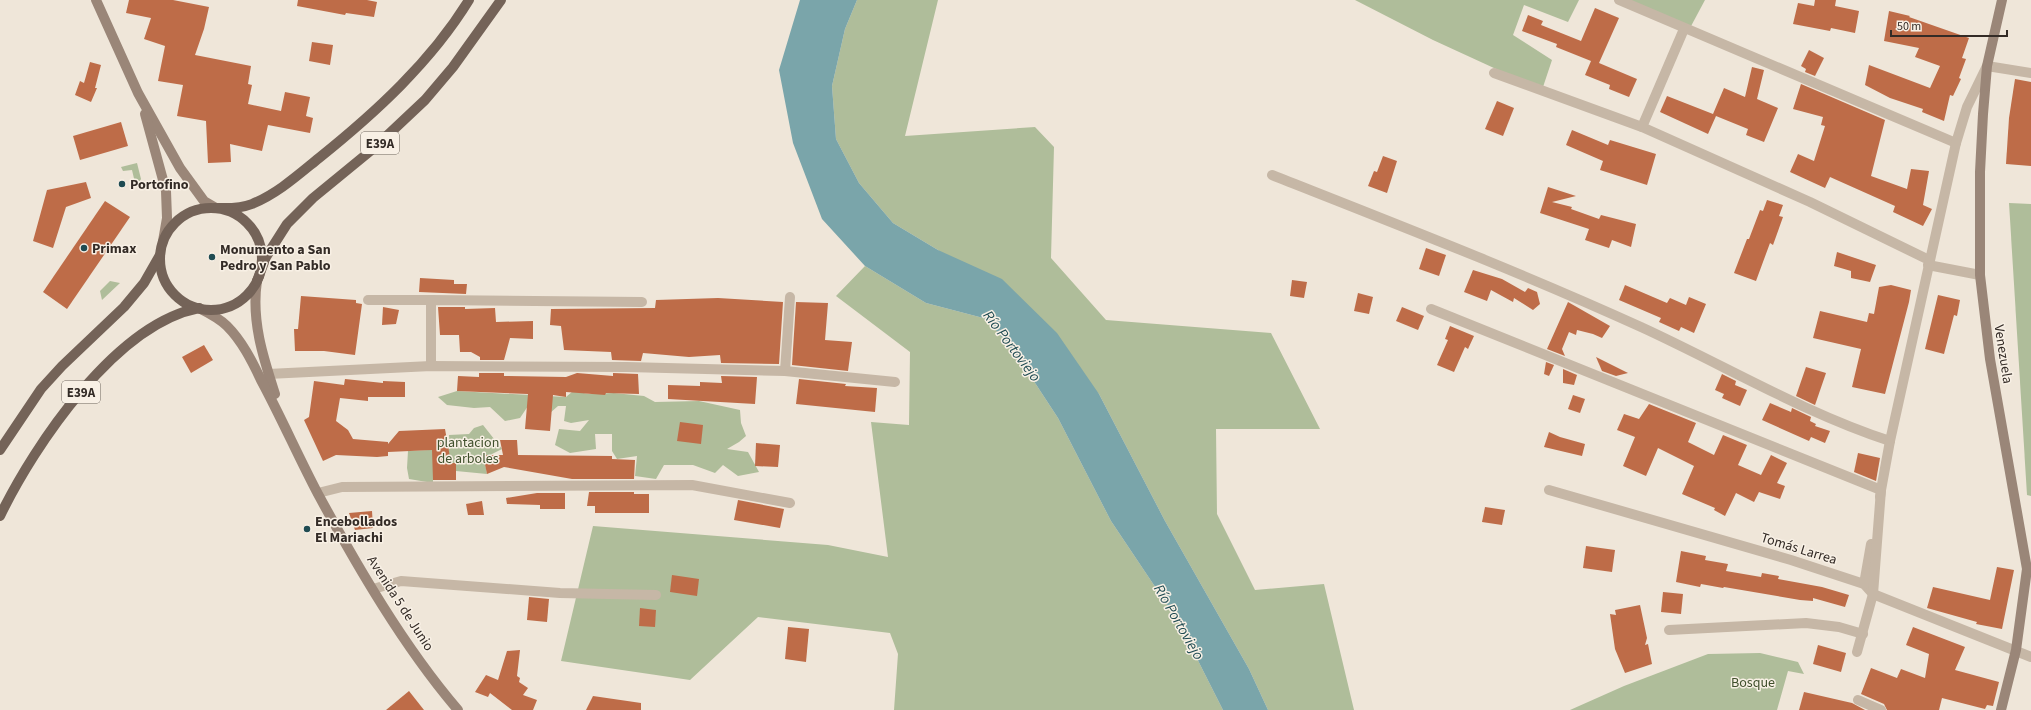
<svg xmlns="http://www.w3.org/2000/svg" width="2031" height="710" font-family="'Source Sans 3',sans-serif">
<rect width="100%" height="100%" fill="#efe6d9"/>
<g fill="#afbd9a">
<polygon points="857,0 938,0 905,136 1035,127 1054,147 1051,258 1106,320 1271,333 1320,429 1216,429 1217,514 1255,590 1324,584 1354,710 1268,710 1249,669 1165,521 1099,394 938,250 893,223 859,183 836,139 832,86 845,29"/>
<polygon points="1355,0 1579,0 1568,22 1524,5 1513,35 1552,60 1542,90 1433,40"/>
<polygon points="1626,0 1705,0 1690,28"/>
<polygon points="137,163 141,179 136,187 132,170 123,171 121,167"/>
<polygon points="2009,203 2031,204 2031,496 2027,495"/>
<polygon points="865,266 926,303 987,319 1020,360 1058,418 1111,521 1178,621 1223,710 894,710 898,654 890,633 758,617 690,680 561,661 593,526 828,545 888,557 871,422 909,425 910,352 836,296"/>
<polygon points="110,281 120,283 102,300 100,291"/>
<polygon points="457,391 566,397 573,391 589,394 614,393 644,396 655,402 699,401 740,410 741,423 746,436 739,442 727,449 748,452 759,472 738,476 723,465 715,473 693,465 664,465 656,479 635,476 637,456 617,459 612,451 612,434 595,434 596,449 570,453 555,445 559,429 580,431 589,420 571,423 564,421 566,406 558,406 550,413 528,406 520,418 505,421 490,407 474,408 447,405 438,397"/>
<polygon points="483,425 502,449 484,458 487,474 456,471 456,463 433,463 433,483 409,479 407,468 408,451 450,449 449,435 469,434 474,428"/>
<polygon points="1760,653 1798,662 1804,674 1788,671 1777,710 1570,710 1624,686 1708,654"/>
</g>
<polygon fill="#7aa5aa" points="800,0 857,0 845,29 832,86 836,139 859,183 893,223 938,250 1002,279 1057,333 1099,394 1165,521 1249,669 1268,710 1223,710 1178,621 1111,521 1058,418 1020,360 987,319 926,303 865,266 822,219 793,143 779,70"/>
<g fill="#be6c48">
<polygon points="129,0 173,0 209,7 204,29 195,55 251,66 248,84 252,85 248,104 281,111 285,92 310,97 306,116 313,118 310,133 268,125 262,151 230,144 231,162 208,163 206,121 177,116 183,85 158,81 165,46 144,39 151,18 126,13"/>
<polygon points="298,0 367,0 377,2 374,17 346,13 345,15 297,6"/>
<polygon points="1815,0 1836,0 1835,6 1859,11 1855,33 1831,28 1830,31 1793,24 1798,3 1814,6"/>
<polygon points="1595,8 1619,18 1599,63 1637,79 1629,97 1609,89 1610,85 1585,75 1591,61 1556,47 1557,44 1522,31 1528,15 1543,21 1541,25 1581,41"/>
<polygon points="1889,11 1910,16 1909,17 1969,38 1962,58 1966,59 1959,78 1961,79 1953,96 1950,95 1944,121 1922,112 1923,109 1890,98 1865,85 1869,65 1930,88 1940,66 1915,57 1919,48 1884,41"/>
<polygon points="312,42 333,45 330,65 309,61"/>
<polygon points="1809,50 1824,58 1815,76 1805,72 1806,69 1801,66"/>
<polygon points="90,62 101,65 95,88 97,88 91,102 75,95 80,81 84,83"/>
<polygon points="1752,67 1764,70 1757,99 1778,108 1764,142 1746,135 1748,129 1716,116 1708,134 1660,112 1667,96 1713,114 1724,88 1745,97"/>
<polygon points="2015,79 2031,82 2031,166 2006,164 2009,118"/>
<polygon points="1801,84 1885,120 1871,176 1907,189 1911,169 1929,171 1923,205 1932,209 1923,226 1893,212 1895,206 1830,177 1825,188 1790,172 1798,154 1814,161 1825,126 1821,125 1823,117 1793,109"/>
<polygon points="1497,101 1514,108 1503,136 1485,129"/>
<polygon points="121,122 128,146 80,160 73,136"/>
<polygon points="1572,130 1608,145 1610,140 1656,154 1647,185 1600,170 1603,161 1566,145"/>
<polygon points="1383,156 1397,161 1387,193 1368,186 1374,171 1377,172"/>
<polygon points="86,182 91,198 66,207 53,248 33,241 47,190"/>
<polygon points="1548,187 1576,196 1552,202 1572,207 1571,209 1599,219 1601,215 1636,224 1631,247 1612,240 1609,248 1585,240 1589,229 1540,213"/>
<polygon points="1767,200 1783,205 1779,216 1783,217 1773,245 1770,243 1756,281 1734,273 1747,239 1749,239 1760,210 1763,211"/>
<polygon points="105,201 130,217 67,309 43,292"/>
<polygon points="1426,248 1446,255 1439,276 1419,269"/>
<polygon points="1837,252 1876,265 1870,282 1851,278 1851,271 1834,266"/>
<polygon points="1473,270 1502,279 1525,292 1528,288 1537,292 1540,304 1533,310 1514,298 1513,302 1491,290 1487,301 1464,292"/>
<polygon points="420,278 454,280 454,284 467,284 466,294 419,292"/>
<polygon points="1292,280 1307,282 1304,298 1290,296"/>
<polygon points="1625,285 1667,303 1670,298 1686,305 1689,297 1706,304 1694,333 1681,327 1679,331 1659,322 1661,318 1619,300"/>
<polygon points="1891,285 1911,290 1909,302 1885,394 1852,387 1861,349 1813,338 1820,311 1867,322 1869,313 1874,314 1879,287"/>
<polygon points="1358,293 1373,297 1369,314 1354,311"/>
<polygon points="1938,295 1960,300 1957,316 1954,315 1944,354 1925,349"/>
<polygon points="301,296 356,300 356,303 362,304 355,355 324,351 295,351 294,329 298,329"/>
<polygon points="718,298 783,302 779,364 721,363 720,355 689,357 643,353 641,361 612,360 611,352 564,350 561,326 550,325 551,309 655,308 656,300"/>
<polygon points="796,302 828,303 825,340 852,342 848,371 792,365"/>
<polygon points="1568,302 1610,326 1602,338 1593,334 1577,330 1576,335 1569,332 1562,349 1565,356 1547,349"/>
<polygon points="383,307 399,310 396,324 382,325"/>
<polygon points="438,307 465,307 465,309 495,308 496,322 533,321 533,339 510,338 504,360 480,360 480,357 471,352 460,352 459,335 440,335"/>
<polygon points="1402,307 1424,316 1418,330 1396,321"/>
<polygon points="1450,326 1474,336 1468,349 1465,347 1454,372 1437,365 1448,340 1445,339"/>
<polygon points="204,345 213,360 191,373 182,357"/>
<polygon points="1596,357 1628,373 1616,376 1602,371"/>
<polygon points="1546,362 1554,365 1549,376 1544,374"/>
<polygon points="1806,367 1826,373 1815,405 1796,396"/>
<polygon points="1563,369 1577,375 1574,385 1563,383"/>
<polygon points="479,373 504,373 504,376 566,377 577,373 613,376 613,373 638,374 639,394 606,393 605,395 566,392 566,397 553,395 550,431 525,429 528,394 457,391 458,376 479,377"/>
<polygon points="1722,374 1736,381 1735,385 1747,390 1740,406 1722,398 1724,394 1715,390"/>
<polygon points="721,376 757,377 755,404 668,399 668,385 700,386 700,382 722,383"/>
<polygon points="345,379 383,383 383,381 405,382 405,397 368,397 368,401 340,398 336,421 348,430 353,439 388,442 388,444 399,431 445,429 451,463 456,463 456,480 433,480 432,450 388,452 388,456 377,457 336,455 323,461 304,420 309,417 314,381 344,385"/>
<polygon points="799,379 846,384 845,386 877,388 875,412 796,404"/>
<polygon points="1573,395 1585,399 1580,413 1568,409"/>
<polygon points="1770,403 1791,412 1792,408 1811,417 1810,421 1816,424 1815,426 1830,431 1825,443 1811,437 1809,441 1762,420"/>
<polygon points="1649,404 1696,423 1688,442 1714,455 1723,435 1747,445 1738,465 1761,475 1771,455 1787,463 1777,483 1785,486 1780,499 1759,492 1754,502 1736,493 1725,516 1714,510 1715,508 1682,494 1694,466 1658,448 1646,476 1623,466 1635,437 1617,430 1624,414 1639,419"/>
<polygon points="680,422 703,425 701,444 677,441"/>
<polygon points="1549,432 1560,437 1585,444 1582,456 1544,447"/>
<polygon points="500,440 517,440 518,455 612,456 612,459 635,460 634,479 572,479 504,467 487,474 483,455 503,455"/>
<polygon points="756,443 780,445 778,467 755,466"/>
<polygon points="1858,453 1880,458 1876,481 1854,472"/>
<polygon points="589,492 634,492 634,494 649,494 649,513 595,513 595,506 587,506"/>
<polygon points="537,493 565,493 565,509 540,509 540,505 507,504 506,498"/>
<polygon points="738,500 784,509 780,528 734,520"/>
<polygon points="482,501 484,515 468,515 466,504"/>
<polygon points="1485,507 1505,510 1502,525 1482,522"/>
<polygon points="372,511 373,528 355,530 349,513"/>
<polygon points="1586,546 1615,550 1612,572 1583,568"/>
<polygon points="1681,551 1706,556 1705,560 1728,564 1726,571 1761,577 1762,573 1779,576 1778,579 1822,587 1849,595 1845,607 1813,598 1813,601 1800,600 1724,587 1723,588 1701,584 1700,587 1676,582"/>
<polygon points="1997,567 2014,570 2002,629 1976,624 1977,622 1927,608 1933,587 1990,600"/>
<polygon points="672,575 699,579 697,596 670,592"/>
<polygon points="1663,592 1683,594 1681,614 1661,612"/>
<polygon points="529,597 549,599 547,622 527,620"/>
<polygon points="1640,605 1647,638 1645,645 1648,644 1652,664 1625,673 1615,649 1610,614 1616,615 1615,610"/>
<polygon points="640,608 656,610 655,627 639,626"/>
<polygon points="788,627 809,629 806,662 785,659"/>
<polygon points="1913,627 1965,647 1955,670 1999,682 1993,706 1987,705 1985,709 1942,698 1939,710 1887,710 1884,704 1861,694 1871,668 1897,678 1901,669 1925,678 1929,654 1906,645"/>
<polygon points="1818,645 1846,653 1841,672 1813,664"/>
<polygon points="520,650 517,676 520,678 519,682 528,688 523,695 537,700 533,710 512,710 490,693 488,697 475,692 486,675 498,680 507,651"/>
<polygon points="409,691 424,710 386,710"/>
<polygon points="1804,692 1852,703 1865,710 1799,710"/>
<polygon points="593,696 641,703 641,710 586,710"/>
</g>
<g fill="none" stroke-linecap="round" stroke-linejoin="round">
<g stroke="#c6b7a6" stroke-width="10">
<polyline points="1619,0 1956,143"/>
<polyline points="1494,73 1642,127 1810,202 1929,260 1928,265 1980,275"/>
<polyline points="1642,127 1684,29"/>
<path d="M1272,175C1396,224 1520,272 1641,327C1724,365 1804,413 1890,441"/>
<polyline points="368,300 431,300"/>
<polyline points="1431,309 1881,490 1880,497"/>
<polyline points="431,366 431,300 642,302"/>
<polyline points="785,371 790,297"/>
<polyline points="268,374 431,366 627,367 785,371 895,382"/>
<polyline points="1549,490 1791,560 1864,584 1873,594 2031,657"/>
<polyline points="318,493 342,487 692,485 790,503"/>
<polyline points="1864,584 1871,544"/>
<polyline points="373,589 401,581 560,593 656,595"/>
<polyline points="1669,630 1806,623 1839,627 1863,634"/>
<polyline points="1857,652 1873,594 1881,490 1890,441 1956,143 1967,107 1987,66 2031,73"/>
<polyline points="1858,700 1881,710"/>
</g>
<g stroke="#9a8678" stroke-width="10">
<polyline points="96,0 138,93 180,168 204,201 216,208"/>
<polyline points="145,114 166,191 167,218 163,241"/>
<path d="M257,281C251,320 263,357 275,394"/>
<path d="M199,308C209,313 219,318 227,326C242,341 252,361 261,380C281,417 298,456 318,494C357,566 404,647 458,710"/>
<polyline points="2001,710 2016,650 2027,569 1990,359 1980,275 1980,172 1983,114 1987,66 2002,0"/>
</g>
<g stroke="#746358" stroke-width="10">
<path d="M216,208C228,208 240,209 252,204C277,194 298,175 319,158C375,113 431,62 469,0"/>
<circle cx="211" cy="259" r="51"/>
<polyline points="257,281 266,257 287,224 313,198 374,148 425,100 453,67 501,0"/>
<polyline points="0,450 41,389 62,366 124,307 144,283 160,255"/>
<path d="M0,516C35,444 116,324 199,308"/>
</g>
</g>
<g fill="#1f4b52" stroke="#f8f0e5" stroke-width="1.5">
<circle cx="122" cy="184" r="4"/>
<circle cx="84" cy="248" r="4"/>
<circle cx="212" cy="257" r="4"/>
<circle cx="307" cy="529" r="4"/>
</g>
<g text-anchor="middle" stroke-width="3" stroke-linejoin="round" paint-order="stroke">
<g fill="#f8f0e5" stroke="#6e665f" stroke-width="1">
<rect x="361" y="132" width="38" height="22" rx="3"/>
<rect x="62" y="381" width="38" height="22" rx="3"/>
</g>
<g font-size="13" font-weight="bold" fill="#332b26">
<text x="380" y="148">E39A</text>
<text x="81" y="397">E39A</text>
</g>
<g font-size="14" font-weight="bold" fill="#332b26" stroke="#f8f0e5" text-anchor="start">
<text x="130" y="189">Portofino</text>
<text x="92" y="253">Primax</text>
<text x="220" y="254">Monumento a San<tspan x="220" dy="16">Pedro y San Pablo</tspan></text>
<text x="315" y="526">Encebollados<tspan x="315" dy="16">El Mariachi</tspan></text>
</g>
<g font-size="14" fill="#332b26" stroke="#f8f0e5">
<text transform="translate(2004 354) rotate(81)" y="5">Venezuela</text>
<text transform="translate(1799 548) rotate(17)" y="5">Tomás Larrea</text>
<text transform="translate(401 603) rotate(57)" y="5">Avenida 5 de Junio</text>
</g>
<g font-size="14" fill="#40502c" stroke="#f8f0e5">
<text x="468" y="447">plantacion<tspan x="468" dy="16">de arboles</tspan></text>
<text x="1753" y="687">Bosque</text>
</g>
<g font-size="15" font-style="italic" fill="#1f4b52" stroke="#f8f0e5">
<text transform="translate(1012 346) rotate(53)" y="5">Río Portoviejo</text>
<text transform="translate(1179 622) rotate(60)" y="5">Río Portoviejo</text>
</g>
</g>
<path d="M1891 30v6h116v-6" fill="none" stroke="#332b26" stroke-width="2"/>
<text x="1897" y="30" font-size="12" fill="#332b26" stroke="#f8f0e5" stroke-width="3" paint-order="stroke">50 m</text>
</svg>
